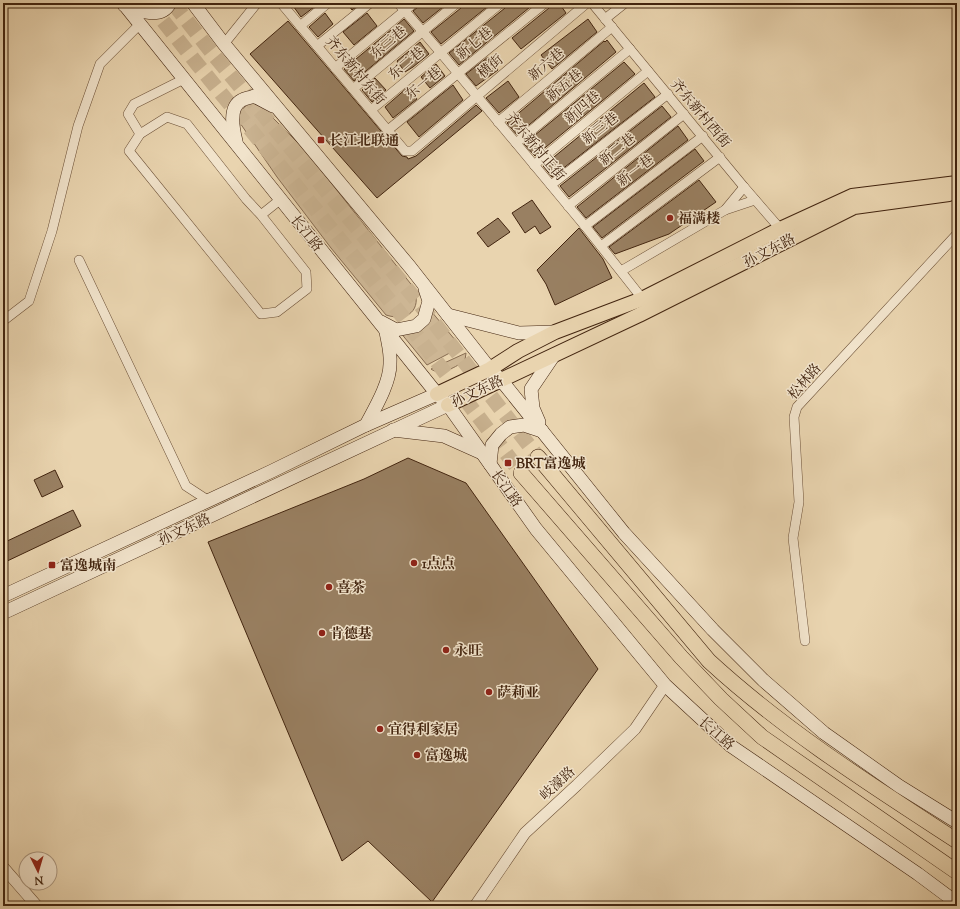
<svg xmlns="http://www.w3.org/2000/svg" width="960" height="909" font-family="'Sorts Mill Goudy','Noto Serif SC',serif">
<rect width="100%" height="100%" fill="#e9d4af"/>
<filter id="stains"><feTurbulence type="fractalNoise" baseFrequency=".005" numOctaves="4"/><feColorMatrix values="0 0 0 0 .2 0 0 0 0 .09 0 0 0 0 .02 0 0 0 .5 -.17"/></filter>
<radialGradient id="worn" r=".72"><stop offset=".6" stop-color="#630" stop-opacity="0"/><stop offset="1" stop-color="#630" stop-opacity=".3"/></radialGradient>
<g fill="#cdb694" stroke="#886d52">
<path d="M253,103L262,107L306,151L414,288C422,310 408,322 386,315L331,248L277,177L240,123C238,113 243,105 253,103Z"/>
<polygon points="431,311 461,347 427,365 400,332"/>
<path d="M466,353L465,360C457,367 440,376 431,369Z"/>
</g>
<g fill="#998062" stroke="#42240f">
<polygon points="291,3 317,3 318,4 301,17"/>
<polygon points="347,3 359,3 360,4 352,10"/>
<polygon points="423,3 448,3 423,23 413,11"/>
<polygon points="463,3 492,3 441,44 431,32 461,8"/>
<polygon points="507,3 535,3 459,65 449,53 505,8"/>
<polygon points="551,3 559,3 566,13 521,49 512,38 549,8"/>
<polygon points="325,13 333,24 318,37 309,27"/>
<polygon points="367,13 377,26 354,45 343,32"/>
<polygon points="404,19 414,31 354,81 344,69"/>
<polygon points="588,19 597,32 552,69 541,55"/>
<polygon points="288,21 402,156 407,157 408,159 416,156 476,105 482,111 377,198 250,54"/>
<polygon points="607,40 616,52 517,135 507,123 604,41 605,42"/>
<polygon points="420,42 429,54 413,67 405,72 397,61"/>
<polygon points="488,57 498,70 476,86 466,74"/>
<polygon points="624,62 635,74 535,156 534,155 524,144"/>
<polygon points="436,64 445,76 430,88 421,77"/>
<polygon points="375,78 386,90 372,102 362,90"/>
<polygon points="508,81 519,97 499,113 486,98"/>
<polygon points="644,83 655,97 552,177 543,166"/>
<polygon points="453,85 463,100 419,137 407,122"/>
<polygon points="408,87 417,99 393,118 385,107"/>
<polygon points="662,106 671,117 569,197 560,186"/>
<polygon points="678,126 688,140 586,218 577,207"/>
<polygon points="695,149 704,161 602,238 593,227"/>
<polygon points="699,180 716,202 669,234 615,254 609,247"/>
<polygon points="532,200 551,227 540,234 535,226 525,233 512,213"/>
<polygon points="498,218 510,232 488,247 477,233"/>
<polygon points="579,228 603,259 612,278 555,305 546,284 537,270"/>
<polygon points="408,458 466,483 598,669 432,902 368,841 342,861 208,542 364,479"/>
<polygon points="55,470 63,487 42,497 34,480"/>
<polygon points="73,510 81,526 3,563 3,543"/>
</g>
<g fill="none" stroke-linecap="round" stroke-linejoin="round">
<g stroke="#c8b18f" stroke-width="15" stroke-dasharray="15 8" stroke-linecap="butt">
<polyline points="149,3 198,65 399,312 521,473"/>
<polyline points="173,3 213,54 418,302 538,457"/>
</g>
<g stroke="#6c5037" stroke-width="10">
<g id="minor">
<polyline points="281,3 405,151 412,151 587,3"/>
<polyline points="398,3 441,53 585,226 645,302"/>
<polyline points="592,3 744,187 783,232"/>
<polyline points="605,19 625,3"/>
<polyline points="300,26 328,3"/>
<polyline points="224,44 257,3"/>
<polyline points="317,46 370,3"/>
<polyline points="335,68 414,3"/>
<polyline points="353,89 457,3"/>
<polyline points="371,110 501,3"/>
<polyline points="498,122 612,27"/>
<polyline points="388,130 545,3"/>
<polyline points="140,134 128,114 134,104 184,79"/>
<polyline points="516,143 630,49"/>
<polyline points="534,165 648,71"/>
<polyline points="551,185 668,94"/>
<polyline points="568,206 684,114"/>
<polyline points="725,210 755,200"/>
<polyline points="261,215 246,199 187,124 167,117 140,134 129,151 261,314 277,312 307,289 306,272 261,215 281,199"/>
<polyline points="585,226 703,136"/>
<polyline points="601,246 720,157"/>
<polyline points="79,260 186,486 209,501"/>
<polyline points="621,271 725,210 744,187"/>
<polyline points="3,321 29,301 52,231 78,126 100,64 140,24"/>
<polyline points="805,641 793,538 799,502 794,417 797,407 957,234"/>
</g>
</g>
<g stroke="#6c5037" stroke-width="12">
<g id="tertiary">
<polyline points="3,867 37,906"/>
<polyline points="475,906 525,833 577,785 635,729 665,685"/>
</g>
</g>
<g stroke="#42240f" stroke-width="14">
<g id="secondary">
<polyline points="123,3 437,394 448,405 536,529 665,685 731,746 918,874 957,903"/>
<polyline points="193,3 224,44 410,267 490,369 501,380 624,533 713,630 763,680 824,733 899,786 957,822"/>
<path d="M124,5C139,11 161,20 170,3"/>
<path d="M236,141C233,129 228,107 242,100C245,98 250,98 254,96L273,106"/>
<polyline points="448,315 519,333 555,332"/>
<polyline points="381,322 396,330 416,326 424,319 429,301 425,289"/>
<polyline points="539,422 533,408 531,389 554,355"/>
<path d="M366,425C375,408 390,383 390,364C391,353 388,343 386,332"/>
<polyline points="393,430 444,436 482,453"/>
<polyline points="490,464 492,445 501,434 510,427 524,425 542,431"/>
<polyline points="3,596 272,471 366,425 437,394"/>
<polyline points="3,613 448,405"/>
</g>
</g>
<g stroke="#42240f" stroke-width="16">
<g id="primary">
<polyline points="437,394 490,369 518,351 555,332 642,299 780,229 852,196 957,183"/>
<polyline points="448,405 639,315 854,207 949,194"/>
</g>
</g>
<g stroke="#42240f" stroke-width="16">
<g id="trunk">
<path d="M538,457L709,661C784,730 871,785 957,841"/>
<polyline points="521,473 681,657 721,699 762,737 957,872"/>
</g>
</g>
<use href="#minor" stroke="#f1e3cb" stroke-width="9"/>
<use href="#tertiary" stroke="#f1e3cb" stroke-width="11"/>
<use href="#secondary" stroke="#f1e3cb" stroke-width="13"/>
<use href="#primary" stroke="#e9d4af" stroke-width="14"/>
<use href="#trunk" stroke="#e9d4af" stroke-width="15"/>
</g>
<g fill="#8f2418" stroke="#f1e3cb" stroke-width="1.5">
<rect x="317" y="136" width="8" height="8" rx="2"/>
<circle cx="670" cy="218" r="4"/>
<rect x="504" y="459" width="8" height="8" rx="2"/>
<circle cx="414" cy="563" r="4"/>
<rect x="48" y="561" width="8" height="8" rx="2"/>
<circle cx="329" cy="587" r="4"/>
<circle cx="322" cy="633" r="4"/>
<circle cx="446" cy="650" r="4"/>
<circle cx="489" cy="692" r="4"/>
<circle cx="380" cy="729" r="4"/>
<circle cx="417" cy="755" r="4"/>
</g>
<g text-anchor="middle" stroke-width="3" stroke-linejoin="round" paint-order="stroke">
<g font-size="14" fill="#42240f" stroke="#f1e3cb">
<text transform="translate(388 42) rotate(-40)" y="5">东三巷</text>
<text transform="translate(474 43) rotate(-39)" y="5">新七巷</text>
<text transform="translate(406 63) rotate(-40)" y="5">东二巷</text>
<text transform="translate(546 64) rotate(-40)" y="5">新六巷</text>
<text transform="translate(490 66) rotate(-40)" y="5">横街</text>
<text transform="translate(356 70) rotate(50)" y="5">齐东新村东街</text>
<text transform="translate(423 83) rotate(-39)" y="5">东一巷</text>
<text transform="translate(564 85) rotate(-39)" y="5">新五巷</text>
<text transform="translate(582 107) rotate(-40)" y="5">新四巷</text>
<text transform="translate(701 113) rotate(50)" y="5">齐东新村西街</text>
<text transform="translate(600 128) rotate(-38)" y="5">新三巷</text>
<text transform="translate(536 146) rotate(50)" y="5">齐东新村正街</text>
<text transform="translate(617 149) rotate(-39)" y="5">新二巷</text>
<text transform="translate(635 170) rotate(-37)" y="5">新一巷</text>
<text transform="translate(307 233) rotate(51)" y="5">长江路</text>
<text transform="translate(769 250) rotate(-27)" y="5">孙文东路</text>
<text transform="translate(804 381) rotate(-49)" y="5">松林路</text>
<text transform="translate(477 391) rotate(-25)" y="5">孙文东路</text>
<text transform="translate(507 488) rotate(55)" y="5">长江路</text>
<text transform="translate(184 529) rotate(-25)" y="5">孙文东路</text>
<text transform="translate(717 733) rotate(41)" y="5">长江路</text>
<text transform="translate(557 783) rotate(-43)" y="5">岐濠路</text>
</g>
<g font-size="14" font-weight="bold" fill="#42240f" stroke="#f1e3cb" text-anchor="start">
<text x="329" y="145">长江北联通</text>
<text x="678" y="223">福满楼</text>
<text x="516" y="468">BRT富逸城</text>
<text x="422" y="568">1点点</text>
<text x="60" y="570">富逸城南</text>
<text x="337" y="592">喜茶</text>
<text x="330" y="638">肯德基</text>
<text x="454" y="655">永旺</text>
<text x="497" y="697">萨莉亚</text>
<text x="388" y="734">宜得利家居</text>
<text x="425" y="760">富逸城</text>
</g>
</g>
<rect width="960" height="909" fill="none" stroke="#e9d4af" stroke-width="16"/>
<rect x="4" y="4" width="952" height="901" fill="none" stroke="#42240f" stroke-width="2"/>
<rect x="8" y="8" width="944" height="893" fill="none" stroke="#42240f"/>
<g transform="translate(38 871) rotate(175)"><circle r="19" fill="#f1e3cb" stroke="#ab9780"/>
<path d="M0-3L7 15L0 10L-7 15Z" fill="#8f2418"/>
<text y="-6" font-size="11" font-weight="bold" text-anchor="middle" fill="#42240f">N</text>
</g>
<rect width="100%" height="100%" filter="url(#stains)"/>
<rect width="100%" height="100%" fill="url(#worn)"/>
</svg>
